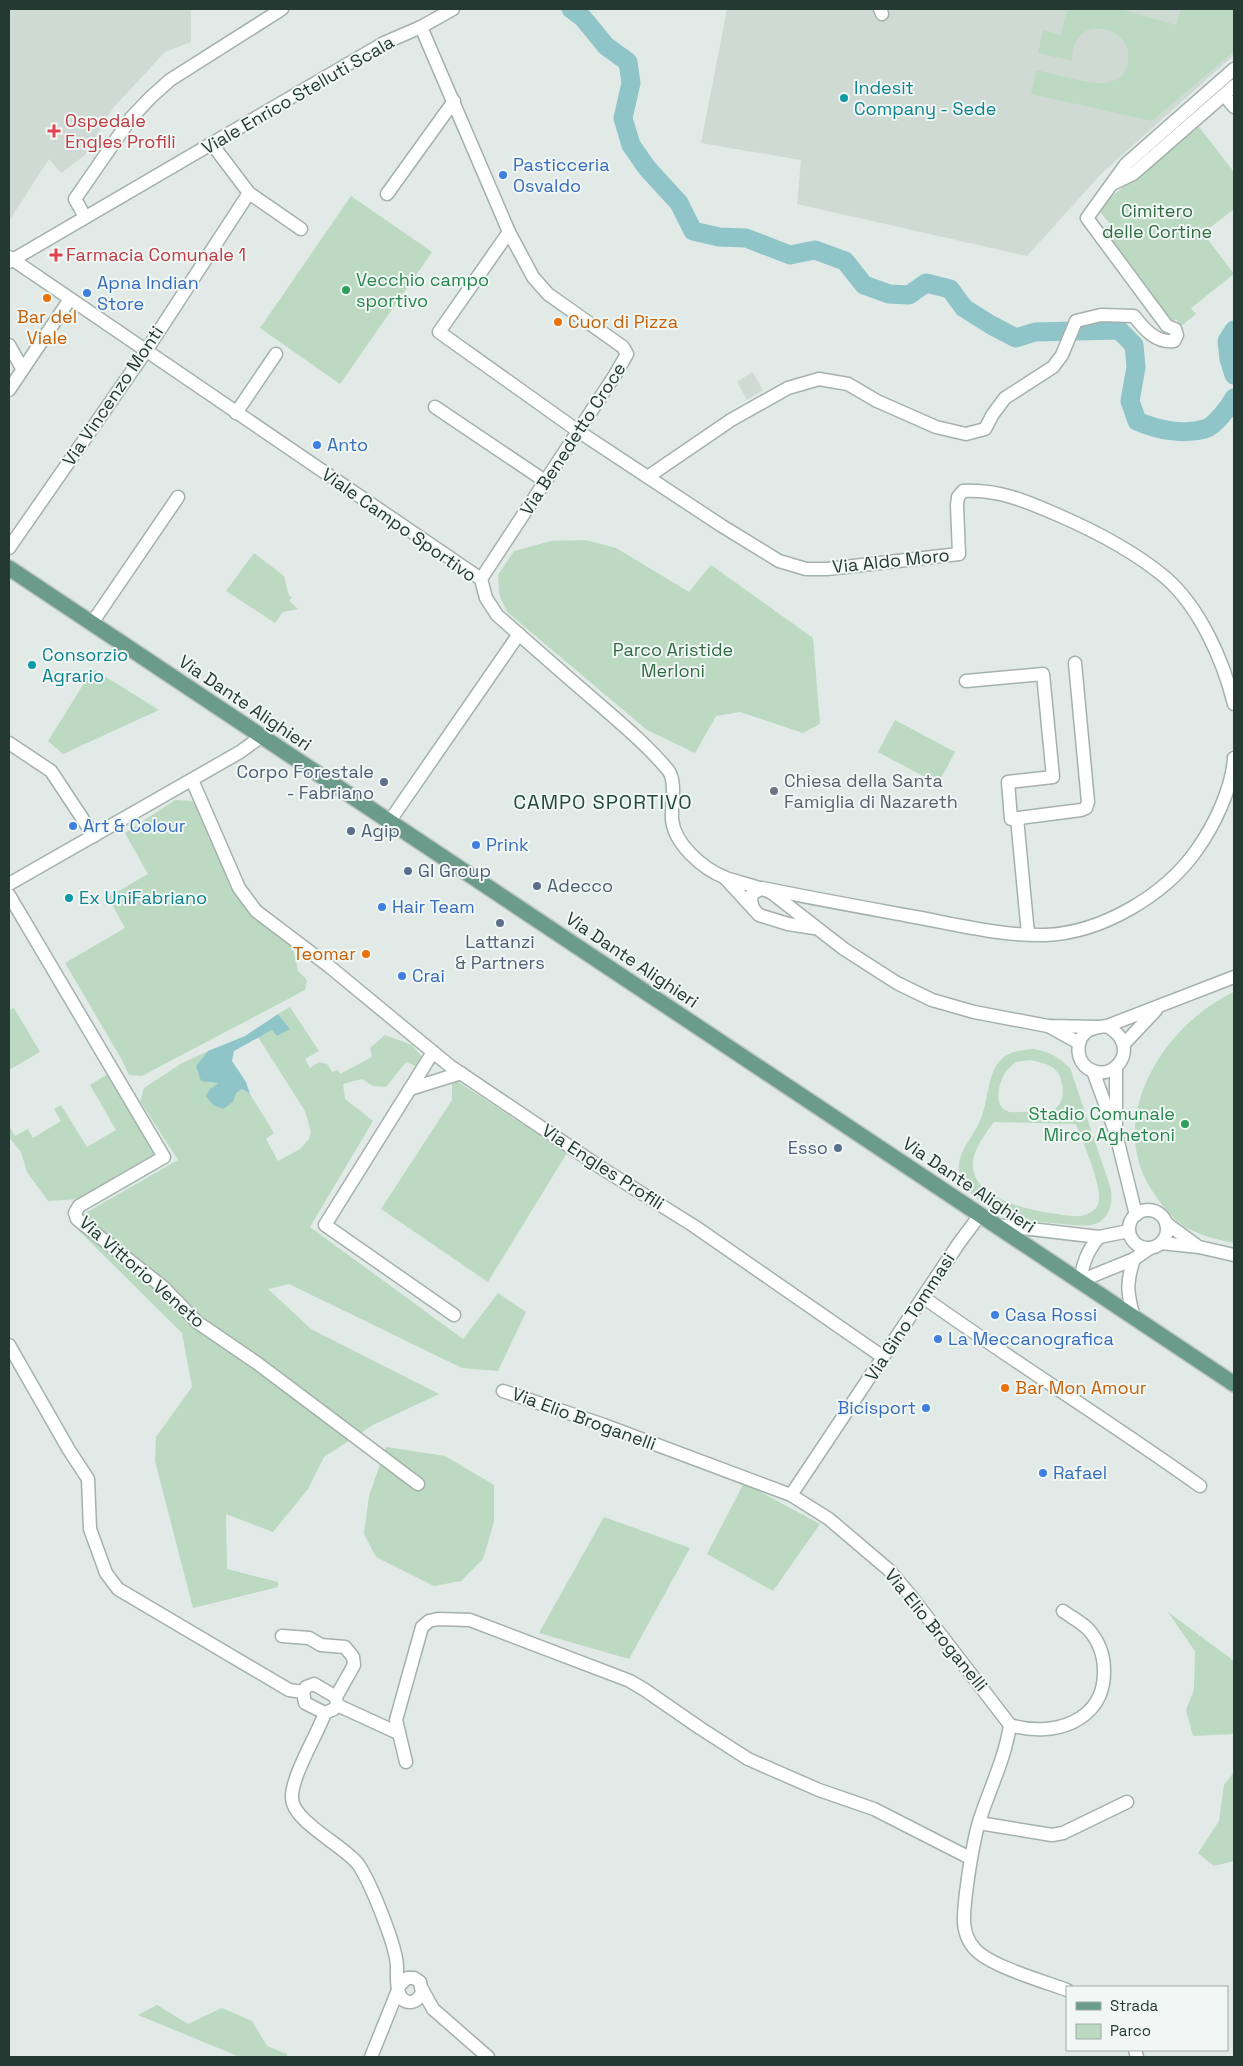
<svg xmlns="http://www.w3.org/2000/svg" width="1243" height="2066" font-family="'Space Grotesk',sans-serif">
<rect width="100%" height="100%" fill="#e1eae6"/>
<g fill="#d0dad4">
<polygon points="9,9 191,9 191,42 165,52 113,108 85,155 61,173 49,159 9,221"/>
<polygon points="727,9 1234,9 1234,55 1102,173 1027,256 797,204 801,160 701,143"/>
<polygon points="752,372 763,390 747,400 737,382"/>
</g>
<g fill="#bcd9c2" fill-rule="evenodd">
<path d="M1067,9H1120L1176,25L1181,9H1234V51L1152,121L1031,94L1036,70C1050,73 1092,85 1104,83C1114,82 1124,77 1127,66C1138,29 1084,14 1074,46C1072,50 1072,56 1072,61L1038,53L1043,30L1061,35Z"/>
<polygon points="1199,127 1234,172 1234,209 1203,233 1234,274 1191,308 1196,314 1181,326 1176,319 1171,323 1099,232 1110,224 1097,208"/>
<polygon points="351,196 432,252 340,384 260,328"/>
<polygon points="585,540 616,548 689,592 711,565 813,638 820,724 803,733 740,712 716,716 695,753 647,730 507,612 499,594 498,575 514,551 551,541"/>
<polygon points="254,553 284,576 289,596 292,597 289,601 298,609 283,612 275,623 226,591"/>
<polygon points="93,669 159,710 63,754 48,741"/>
<polygon points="895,720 955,752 938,784 878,752"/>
<polygon points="175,800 192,801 199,809 216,849 246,909 293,948 298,971 307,980 305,990 142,1076 129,1075 122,1060 65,963 125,928 108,897 148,874 125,833"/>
<path d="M1234,992V1243C1218,1240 1202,1236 1187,1228C1171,1219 1161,1204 1151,1189C1105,1116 1165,1024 1234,992Z"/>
<polygon points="290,1007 319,1051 305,1059 310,1068 319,1062 327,1064 332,1072 338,1070 340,1074 372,1057 370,1048 385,1035 412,1045 422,1057 415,1066 406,1062 386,1087 373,1086 362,1079 343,1084 345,1099 373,1121 310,1227 463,1339 498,1293 526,1312 498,1371 462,1368 289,1284 268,1289 311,1329 439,1394 373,1425 324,1457 308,1489 273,1532 226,1514 227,1569 278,1582 278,1587 193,1608 155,1461 156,1437 192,1387 182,1333 70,1222 178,1160 140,1101 144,1088 182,1063 208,1051 196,1066 236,1093 242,1089 250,1094 274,1133 266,1139 278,1161 300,1149 309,1139 311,1132 305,1111 258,1037 272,1030 290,1029 278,1014"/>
<polygon points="14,1008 40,1052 9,1070 9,1010"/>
<path d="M1034,1049C1050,1052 1058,1057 1070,1068L1110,1186C1113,1199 1112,1212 1101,1221C1092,1228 1074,1225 1063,1224C1028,1221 1006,1221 977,1198C969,1192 960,1182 959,1170C957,1154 971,1139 978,1125C982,1117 984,1109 986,1100C993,1066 996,1051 1034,1049ZM1030,1060C1045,1063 1059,1066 1062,1083C1064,1091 1063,1102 1056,1108C1049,1114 1038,1112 1030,1112C1023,1111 1013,1114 1007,1111C993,1106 999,1082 1005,1073C1008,1069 1012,1065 1016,1062ZM994,1122L1076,1124C1082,1142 1104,1187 1098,1204C1096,1211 1087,1215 1080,1216C1071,1217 1059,1214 1050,1213C1015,1208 953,1191 979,1144C984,1136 988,1129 994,1122Z"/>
<polygon points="108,1074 155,1154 80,1199 48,1201 27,1172 21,1152 9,1137 9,1126 15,1136 28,1129 33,1138 61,1121 54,1109 61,1105 87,1147 116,1130 90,1085"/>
<polygon points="452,1078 567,1153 488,1282 381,1209 452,1100"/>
<polygon points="386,1447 445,1456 494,1485 494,1522 483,1559 461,1581 434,1586 376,1557 364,1534 369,1496"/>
<polygon points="744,1483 820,1524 773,1591 707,1554"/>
<polygon points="604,1517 690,1548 629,1659 539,1633"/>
<polygon points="1168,1612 1234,1661 1234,1734 1193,1736 1186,1710 1194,1690 1195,1651"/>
<polygon points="1234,1772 1234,1861 1214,1866 1198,1853 1219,1821 1224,1785"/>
<polygon points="157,2005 188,2024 222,2008 252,2021 267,2046 287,2054 287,2057 240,2057 138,2015"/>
</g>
<polygon fill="#8fc4c9" points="278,1014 290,1029 277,1036 272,1030 234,1051 232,1061 246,1082 250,1094 242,1089 236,1093 233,1102 223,1109 213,1105 206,1096 210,1089 219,1083 201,1081 196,1066 208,1051 245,1036"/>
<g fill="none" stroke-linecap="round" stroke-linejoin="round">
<g stroke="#8fc4c9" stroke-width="19">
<path d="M571,9L583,18L606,46L628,62L631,83L623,118L631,145L647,168L679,203L693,231L719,237L746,238L790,255L815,250L845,261L864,285L889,294L909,295L926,283L950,289L964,308L991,325L1016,338L1035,332L1119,330L1134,345L1136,367L1130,401L1137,421C1157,430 1183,435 1205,429C1215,426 1229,407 1234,398"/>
<polyline points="1234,330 1227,341 1229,359 1234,375"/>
</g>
<g stroke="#a5b1ac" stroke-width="15">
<g id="minor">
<polyline points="880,9 882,14"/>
<polyline points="421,27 509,232 533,277 548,294 623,347 627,354 615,375 481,579"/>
<polyline points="1224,95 1234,107"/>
<polyline points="212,144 249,193 301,229"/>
<polyline points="1112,184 1133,174 1234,86"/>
<polyline points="387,194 454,101"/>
<polyline points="85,217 75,199 131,118 151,97 170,80 282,9"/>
<path d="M509,232L439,332L578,431L722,526L779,561L806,569H827L959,554L957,505L958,497L963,491C998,489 1026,501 1058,515C1095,531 1135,552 1166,578C1200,608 1223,660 1234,704"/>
<path d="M9,257L481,579L486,598L497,615C531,645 565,675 600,705C623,725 648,746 668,770C677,782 671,805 672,819C674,844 703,869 726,878C741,883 757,886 772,893L844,949L897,983L932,1000L974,1012L1048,1026L1097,1027"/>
<polyline points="9,262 384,43 421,27 453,9"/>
<polyline points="9,345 22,368"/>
<polyline points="9,390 70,299"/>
<polyline points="435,407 545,481"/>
<polyline points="236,413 276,354"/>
<path d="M649,476L731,420L788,388L819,379L848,384L877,401L936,427L966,434L985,429L993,414L1005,398L1053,367L1062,355L1076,321L1101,315L1134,316C1144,329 1156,343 1174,341L1177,335L1175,329L1167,326L1087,218L1126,164L1234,69"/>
<polyline points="9,548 146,351 249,193"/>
<polyline points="92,623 178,497"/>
<polyline points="966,681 1043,674 1053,777 1008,782 1011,819 1081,810 1086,808 1088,802 1075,663"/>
<polyline points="9,743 51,771 94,836"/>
<polyline points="192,780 239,888 256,911 330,967 450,1066 603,1169 694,1226 883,1357"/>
<polyline points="1017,818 1028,934"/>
<polyline points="389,822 519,634"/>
<polyline points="724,877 759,915 788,924 814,928"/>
<polyline points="9,884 240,752 262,736"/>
<polyline points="9,895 164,1157 79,1206 75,1213 77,1219 163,1287 197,1322 257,1363 418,1484"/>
<path d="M753,908L751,901L752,894L762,888C811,898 861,907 910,916C954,924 1000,936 1045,935C1101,933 1164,896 1196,851C1214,826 1232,789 1234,758"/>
<path d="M1107,1026C1113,1030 1118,1033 1121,1039C1131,1057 1113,1078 1093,1071C1076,1065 1073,1040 1089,1030C1095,1027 1100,1027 1107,1026L1234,977"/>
<polyline points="1050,1027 1079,1043"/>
<polyline points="1124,1044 1156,1010"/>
<polyline points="433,1052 325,1225 454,1315"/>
<polyline points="1093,1071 1116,1134 1136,1215"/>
<polyline points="410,1089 461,1073"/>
<polyline points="1116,1124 1116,1067"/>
<circle cx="1148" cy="1229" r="19"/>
<polyline points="1166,1223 1196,1245"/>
<polyline points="996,1225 1099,1237 1129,1231"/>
<path d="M1099,1237C1087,1251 1083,1263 1080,1281L1134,1259L1150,1248"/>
<polyline points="1161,1243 1199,1247 1234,1255"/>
<path d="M1134,1259C1126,1283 1127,1293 1134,1317"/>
<path d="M923,1297C1014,1362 1109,1421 1200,1486"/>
<polyline points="9,1345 69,1450 88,1479 90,1529 106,1573 118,1589 289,1690 303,1692"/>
<path d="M503,1391L604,1425L791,1495L829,1519L889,1570L911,1596L1010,1725C1052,1738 1105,1722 1104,1671C1104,1656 1099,1641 1088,1629C1081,1622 1071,1617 1063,1611"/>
<polyline points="791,1495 959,1243 980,1215"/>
<polyline points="282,1636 309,1638 321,1645 345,1647 353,1657 354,1665 336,1697 337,1705 334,1709 325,1713"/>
<polyline points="303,1692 306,1687 314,1684 336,1697"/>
<polyline points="303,1692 305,1703 325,1713"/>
<polyline points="337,1705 398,1733"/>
<path d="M325,1713C317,1735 291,1777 292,1798C292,1821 343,1845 358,1864C370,1881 397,1947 397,1967C397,1978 395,2002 410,2002C416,2002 419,1998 422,1993L420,1982L414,1978H407L399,1986"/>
<path d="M1010,1725C1005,1759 989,1790 979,1822C972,1846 969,1869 966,1893C964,1913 960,1932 974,1948C989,1966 1043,1981 1067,1990"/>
<polyline points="406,1762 396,1720 422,1627 429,1621 438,1619 470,1620 630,1681 645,1690 700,1728 748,1759 819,1790 874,1809 970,1858"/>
<polyline points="979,1823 1052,1835 1063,1833 1127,1802"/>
<polyline points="422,1989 433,2009 488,2057"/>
<polyline points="1135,2050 1137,2057"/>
<polyline points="371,2057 398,1990"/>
</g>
</g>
<g stroke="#bdc4c2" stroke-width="18">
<polyline id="major" points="9,568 1234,1384"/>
</g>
<use href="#minor" stroke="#fff" stroke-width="12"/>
<use href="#major" stroke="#6b9b8b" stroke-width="15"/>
</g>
<g fill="#0f9aa8" stroke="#f1f7f4" stroke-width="2">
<circle cx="844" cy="98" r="5"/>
<circle cx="32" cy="665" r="5"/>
<circle cx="69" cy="898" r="5"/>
</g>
<g fill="#e0444e" stroke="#f1f7f4" stroke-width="2">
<path d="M51.5 123.5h5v5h5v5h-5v5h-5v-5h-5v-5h5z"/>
<path d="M53.5 247.5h5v5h5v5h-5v5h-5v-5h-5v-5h5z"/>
</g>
<g fill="#3f7fe0" stroke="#f1f7f4" stroke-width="2">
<circle cx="503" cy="175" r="5"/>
<circle cx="87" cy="293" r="5"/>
<circle cx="317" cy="445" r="5"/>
<circle cx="73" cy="826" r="5"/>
<circle cx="476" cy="845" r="5"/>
<circle cx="382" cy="907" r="5"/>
<circle cx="402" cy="976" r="5"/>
<circle cx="995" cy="1315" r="5"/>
<circle cx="938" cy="1339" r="5"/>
<circle cx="926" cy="1408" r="5"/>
<circle cx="1043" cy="1473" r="5"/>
</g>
<g fill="#2e9e5b" stroke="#f1f7f4" stroke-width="2">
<circle cx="346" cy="290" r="5"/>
<circle cx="1185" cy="1124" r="5"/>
</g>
<g fill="#e8710a" stroke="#f1f7f4" stroke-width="2">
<circle cx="47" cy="298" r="5"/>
<circle cx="558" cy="322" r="5"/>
<circle cx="366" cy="954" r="5"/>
<circle cx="1005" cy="1388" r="5"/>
</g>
<g fill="#5c6f8a" stroke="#f1f7f4" stroke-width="2">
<circle cx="384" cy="782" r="5"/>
<circle cx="351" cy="831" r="5"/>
<circle cx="408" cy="871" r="5"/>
<circle cx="537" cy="886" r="5"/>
<circle cx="500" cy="923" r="5"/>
<circle cx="838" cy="1148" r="5"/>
</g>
<circle fill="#6b7280" stroke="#f1f7f4" stroke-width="2" cx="774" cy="791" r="5"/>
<g text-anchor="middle" stroke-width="4" stroke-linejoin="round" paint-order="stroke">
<g font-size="18" fill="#0d838f" stroke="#f1f7f4" text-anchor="start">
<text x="854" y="94">Indesit<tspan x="854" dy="21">Company - Sede</tspan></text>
<text x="42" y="661">Consorzio<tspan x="42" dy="21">Agrario</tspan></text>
<text x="79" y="904">Ex UniFabriano</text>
</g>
<g font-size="18" fill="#243932" stroke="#f1f7f4">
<text transform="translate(298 95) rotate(-30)" y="6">Viale Enrico Stelluti Scala</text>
<text transform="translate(113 396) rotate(-56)" y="6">Via Vincenzo Monti</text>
<text transform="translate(573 439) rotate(-57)" y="6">Via Benedetto Croce</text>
<text transform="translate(399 525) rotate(35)" y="6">Viale Campo Sportivo</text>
<text transform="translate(891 561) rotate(-6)" y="6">Via Aldo Moro</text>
<text transform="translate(245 703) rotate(34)" y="6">Via Dante Alighieri</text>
<text transform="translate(632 960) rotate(34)" y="6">Via Dante Alighieri</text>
<text transform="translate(603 1167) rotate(33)" y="6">Via Engles Profili</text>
<text transform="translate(969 1185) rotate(34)" y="6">Via Dante Alighieri</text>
<text transform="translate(142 1272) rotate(41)" y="6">Via Vittorio Veneto</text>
<text transform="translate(910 1317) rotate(-57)" y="6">Via Gino Tommasi</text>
<text transform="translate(584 1419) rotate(20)" y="6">Via Elio Broganelli</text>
<text transform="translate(936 1630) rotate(51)" y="6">Via Elio Broganelli</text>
</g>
<g font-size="18" fill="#be3a42" stroke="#f1f7f4" text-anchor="start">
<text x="65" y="127">Ospedale<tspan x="65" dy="21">Engles Profili</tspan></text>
<text x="66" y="261">Farmacia Comunale 1</text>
</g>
<g font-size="18" fill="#366cbe" stroke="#f1f7f4" text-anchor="start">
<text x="513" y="171">Pasticceria<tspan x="513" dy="21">Osvaldo</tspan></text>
<text x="97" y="289">Apna Indian<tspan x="97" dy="21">Store</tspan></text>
<text x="327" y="451">Anto</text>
<text x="83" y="832">Art &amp; Colour</text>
<text x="486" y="851">Prink</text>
<text x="392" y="913">Hair Team</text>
<text x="412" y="982">Crai</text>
<text x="1005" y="1321">Casa Rossi</text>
<text x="948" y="1345">La Meccanografica</text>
<text x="916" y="1414" text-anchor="end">Bicisport</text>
<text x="1053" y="1479">Rafael</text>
</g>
<g font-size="18" fill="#326b44" stroke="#f1f7f4">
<text x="1157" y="217">Cimitero<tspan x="1157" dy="21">delle Cortine</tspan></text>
<text x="673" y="656">Parco Aristide<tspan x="673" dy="21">Merloni</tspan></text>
</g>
<g font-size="18" fill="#27864d" stroke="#f1f7f4" text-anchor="start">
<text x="356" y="286">Vecchio campo<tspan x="356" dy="21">sportivo</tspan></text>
<text x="1175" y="1120" text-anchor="end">Stadio Comunale<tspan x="1175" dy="21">Mirco Aghetoni</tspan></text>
</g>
<g font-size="18" fill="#c56008" stroke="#f1f7f4" text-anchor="start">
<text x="47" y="323" text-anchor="middle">Bar del<tspan x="47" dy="21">Viale</tspan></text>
<text x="568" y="328">Cuor di Pizza</text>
<text x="356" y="960" text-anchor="end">Teomar</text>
<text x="1015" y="1394">Bar Mon Amour</text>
</g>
<g font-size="18" fill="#4e5e75" stroke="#f1f7f4" text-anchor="start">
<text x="374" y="778" text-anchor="end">Corpo Forestale<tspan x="374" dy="21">- Fabriano</tspan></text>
<text x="361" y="837">Agip</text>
<text x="418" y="877">GI Group</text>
<text x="547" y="892">Adecco</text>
<text x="500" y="948" text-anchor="middle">Lattanzi<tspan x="500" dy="21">&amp; Partners</tspan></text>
<text x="828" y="1154" text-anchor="end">Esso</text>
</g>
<g font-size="18" fill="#5b616d" stroke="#f1f7f4" text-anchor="start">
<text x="784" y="787">Chiesa della Santa<tspan x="784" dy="21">Famiglia di Nazareth</tspan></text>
</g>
<g font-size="20" letter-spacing="1" fill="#22493c" stroke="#f1f7f4">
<text x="603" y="809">CAMPO SPORTIVO</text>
</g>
</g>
<rect width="1243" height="2066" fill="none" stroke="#243932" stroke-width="20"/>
<rect x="1066" y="1986" width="162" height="65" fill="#f1f7f4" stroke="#9faba6"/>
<rect x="1076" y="2002" width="25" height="8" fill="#6b9b8b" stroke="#9faba6"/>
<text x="1110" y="2011" font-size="15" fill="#243932">Strada</text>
<rect x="1076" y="2024" width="25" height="15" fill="#bcd9c2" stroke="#9faba6"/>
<text x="1110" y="2036" font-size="15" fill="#243932">Parco</text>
</svg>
